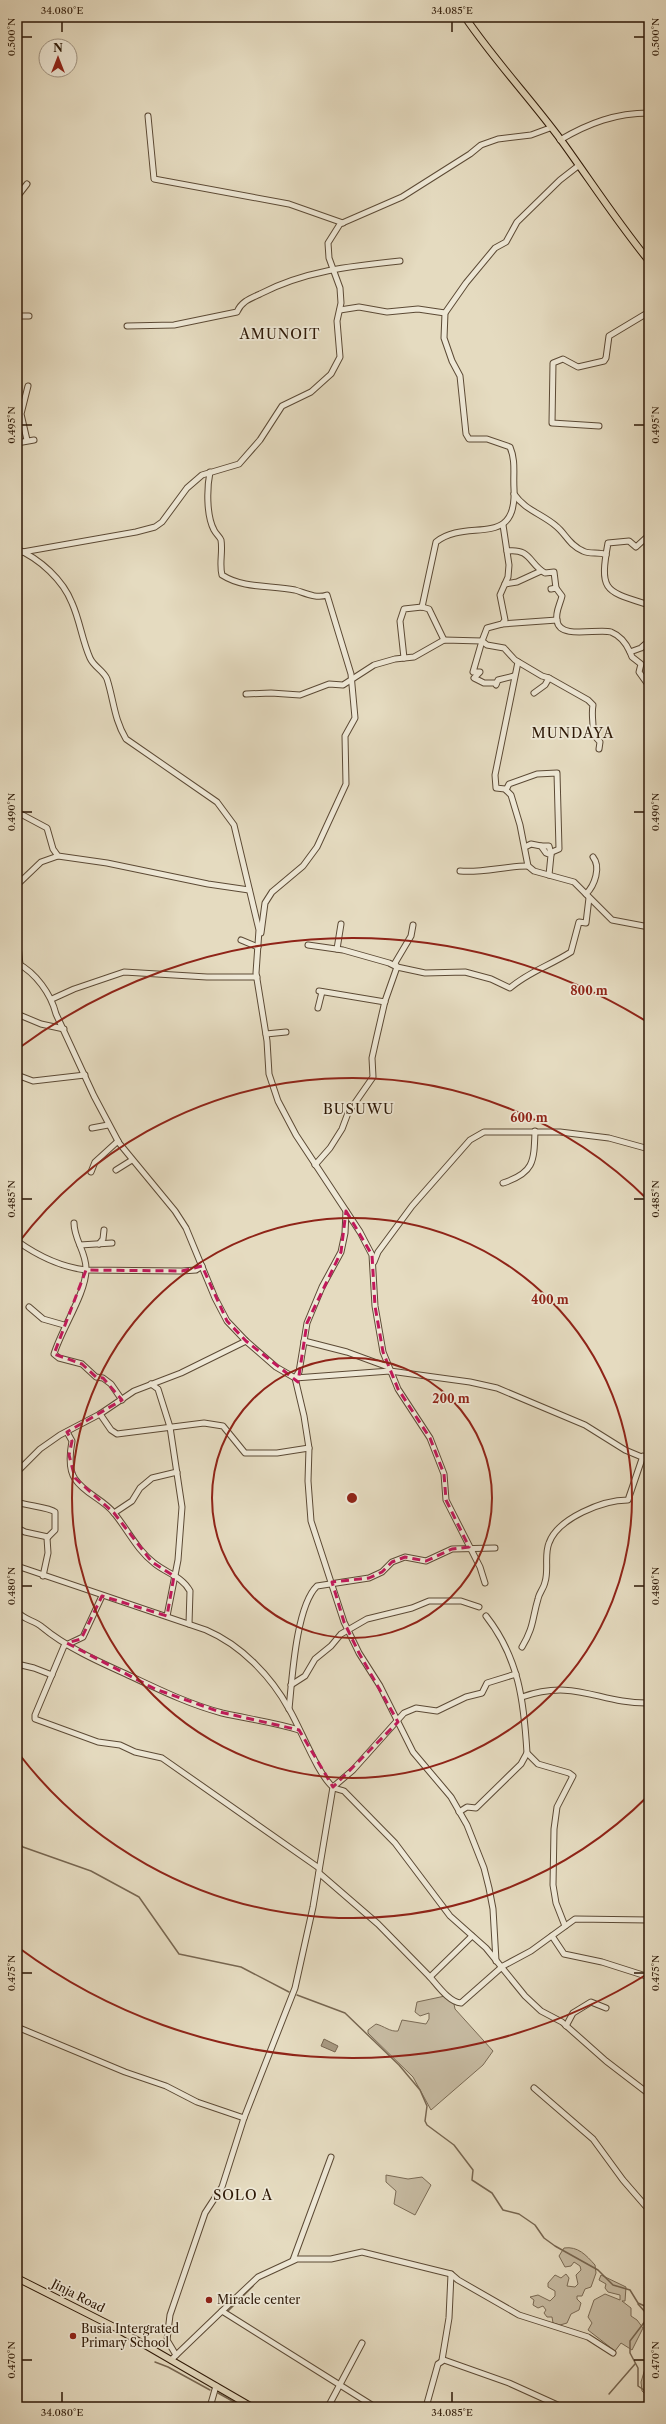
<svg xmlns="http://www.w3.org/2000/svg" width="666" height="2424" font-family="'Libre Caslon Text',serif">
<rect width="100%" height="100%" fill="#e5dbc0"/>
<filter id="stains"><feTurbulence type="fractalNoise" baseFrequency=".005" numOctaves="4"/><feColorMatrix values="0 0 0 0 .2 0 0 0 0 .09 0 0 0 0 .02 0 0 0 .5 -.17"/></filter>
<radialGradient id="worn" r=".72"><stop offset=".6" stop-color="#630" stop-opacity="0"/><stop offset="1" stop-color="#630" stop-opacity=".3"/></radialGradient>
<g fill="#c6baa1" stroke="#7a6a54">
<path d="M445,1996L454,2004L455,2009L493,2051L483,2065L431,2110L413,2077L368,2033V2030L376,2024C384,2026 390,2032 398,2031L402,2020L426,2024L429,2019V2013L420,2016L415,2012L417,2002Z"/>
<polygon points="386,2175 408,2179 422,2177 431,2185 415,2215 394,2204 396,2191 386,2182"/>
<path d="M564,2248C578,2246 586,2255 595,2265L596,2273L591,2287L585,2289L582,2296H577V2299L581,2303L579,2310L571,2314L567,2323L560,2325L553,2323L552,2317H547L544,2313L546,2310L543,2306L538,2308L533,2305L534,2300L530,2297L538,2295L550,2301L555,2296V2291L548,2287V2283L555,2275L561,2278L566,2274L569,2278L567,2286L575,2287L578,2284L576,2275L581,2270L580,2266L574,2262L571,2266L565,2267L559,2256Z"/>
<polygon points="601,2275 626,2287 625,2301 622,2301 631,2308 631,2316 637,2320 643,2328 632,2350 621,2343 615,2351 588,2330 592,2323 588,2317 594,2300 605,2294 620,2300 620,2295 608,2292 605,2288 606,2284 599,2280"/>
<polygon points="648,2359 649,2394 646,2395 642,2391 641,2382"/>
</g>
<polygon fill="#a79981" stroke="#776650" points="324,2039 338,2046 335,2052 321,2046"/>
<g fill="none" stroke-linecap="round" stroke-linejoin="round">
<g stroke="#776650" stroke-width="1.5">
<polyline points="17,1841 23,1847 91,1871 139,1897 179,1954 241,1967 289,1992"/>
<polyline points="297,1995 345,2013 399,2065 420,2090 427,2106 425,2121 427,2125 454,2145 473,2170 472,2180 492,2193 503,2210 519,2214 535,2225 544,2238 555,2246 598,2270 613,2285 630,2290 638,2303 649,2308"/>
<polyline points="240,2299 253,2286"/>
<polyline points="638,2304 646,2313 646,2320 630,2341 630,2353 638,2368 638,2386 647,2392"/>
<polyline points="228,2311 237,2302"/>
<polyline points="155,2362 168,2367 210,2390"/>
<polyline points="218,2393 243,2407"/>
<polyline points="609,2394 635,2364"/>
</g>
<g stroke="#5c4a35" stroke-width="7">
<g id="minor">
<polyline points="148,116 154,179 289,204 343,223"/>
<path d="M560,140C589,123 616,113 649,113"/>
<polyline points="17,197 27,184"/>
<polyline points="340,310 359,307 387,312 418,309 445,313"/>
<polyline points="17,316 29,316"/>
<path d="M127,326L174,325L237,312C241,302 249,299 260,294C304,271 351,266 400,261"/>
<polyline points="599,426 552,423 553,363 563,359 578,367 604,361 606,358 609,336 649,312"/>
<polyline points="27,440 21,414 28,386"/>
<polyline points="17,443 34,440"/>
<path d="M210,472C207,487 206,515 214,530C216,534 220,537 221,540C223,552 219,564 222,575C244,589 271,585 295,590C305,593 316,599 327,595L351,674L355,718L345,736L346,784L317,847L303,866L272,892L265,903L261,933"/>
<path d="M514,494C525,510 542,514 556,526C566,534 568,544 583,551C590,555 600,551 606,555"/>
<polyline points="649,525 649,529"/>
<path d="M649,535L636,547L629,541L608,543C599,592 605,591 649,605"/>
<path d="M17,549C40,559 63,580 72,603C80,621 82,640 90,658C94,667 104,671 107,679C114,701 114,719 126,739L217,802L234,825L259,930L256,973L267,1041L269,1074L278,1101L296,1135L360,1232L372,1255L375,1306L383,1352L398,1389L430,1438L444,1474L446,1500L480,1567L485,1583"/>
<path d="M507,551C531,548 529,564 545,573L554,572L556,588"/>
<polyline points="17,553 136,532 155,527 162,522 187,488 202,475 239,464 260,440 282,406 311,392 331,374 340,357 337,321 341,303 340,288 329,258 328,243 340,224 402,197 470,154 481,145 498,139 531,135 550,128"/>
<polyline points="505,584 517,582 541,571"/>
<path d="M551,589L556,588L562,596C560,605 555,612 557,621C560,640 598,628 611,632C621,636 626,643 630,652L641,648L649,641V623"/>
<path d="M422,607L436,542C467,517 517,550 514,489C513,474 516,461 510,447L487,439H469L466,434L460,376L452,361L444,338L445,313L466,283L495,248L506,242L517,222L560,180L578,166"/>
<polyline points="502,624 557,620"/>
<path d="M482,641L487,645L504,648L515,660L542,676L549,678L588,700L593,705C591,716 594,724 593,734L600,742L599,749"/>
<polyline points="482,641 473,672 480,672 474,678 484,683 495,683 496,685 498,680 514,676"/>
<polyline points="630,652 632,657 641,664 639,672 649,686"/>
<polyline points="404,658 400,621 404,609 422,607 429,609 444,640"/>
<polyline points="518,662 495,775 496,788 505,789 511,795 520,825 528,866 534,871 574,882 612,920 649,927"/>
<polyline points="534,693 545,685 549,678"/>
<polyline points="246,694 271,693 300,695 329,684 343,685 374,665 395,659 414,657 444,640 482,641 487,628 502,624 505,620 500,595 508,577 509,565 503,525"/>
<polyline points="506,790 509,784 537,774 557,773 559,849 552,852"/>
<polyline points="17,812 47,828 53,849 58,856 107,863 208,884 249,890"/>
<polyline points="541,846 549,846 551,854"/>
<polyline points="525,847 531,844 541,846 546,853 551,855 549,875"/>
<path d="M460,871C483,873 505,866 528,866"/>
<polyline points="17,885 41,862 58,856"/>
<path d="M586,894C595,885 601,867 593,857"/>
<polyline points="17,935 20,965"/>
<polyline points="241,940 258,947"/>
<path d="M308,945L343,950L389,963L397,967L425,973L465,972L491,979L510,988C528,972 551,965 571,952L579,922L586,923L589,898"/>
<polyline points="337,949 341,924"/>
<path d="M17,963C36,973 51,994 56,1014L94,1096L119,1143L175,1211L186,1228L215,1298L227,1321L246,1341L276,1367L295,1378L390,1371L470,1382L497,1388L585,1425L625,1450L649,1460"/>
<polyline points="319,991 385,1002"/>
<polyline points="52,999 74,989 124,972 207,977 257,977"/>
<polyline points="318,1008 322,992"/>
<polyline points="17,1014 41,1024 64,1029"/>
<polyline points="266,1034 286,1032"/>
<polyline points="17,1075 33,1081 85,1075"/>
<polyline points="92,1128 108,1125"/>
<polyline points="315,1165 330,1148 342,1129 348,1113 373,1077 372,1058 376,1040 385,1001 397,967 395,963 411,936 413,925"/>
<polyline points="116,1170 132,1160"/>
<polyline points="91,1172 95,1162 118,1141"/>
<path d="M503,1183C534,1173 534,1162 535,1131"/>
<polyline points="346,1211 345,1233 341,1252 322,1287 307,1323 299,1372 295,1378 304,1416 309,1448 308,1481 311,1521 344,1622 359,1653 380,1686 413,1752 451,1797 467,1825 484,1868 489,1888 493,1909 496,1961"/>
<path d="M74,1223C74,1240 87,1253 86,1270C86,1293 61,1330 54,1354L59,1358L82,1364L96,1377L103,1378L111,1384L122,1400"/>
<path d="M17,1241C38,1256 61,1267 86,1270L182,1271L196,1270L202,1266"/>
<polyline points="99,1244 103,1239 104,1230"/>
<polyline points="80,1245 112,1243"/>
<polyline points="374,1262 378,1252 412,1206 470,1140 484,1132 560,1132 609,1138 649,1149"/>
<polyline points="29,1307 43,1319 64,1325"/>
<polyline points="304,1341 347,1352 388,1367"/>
<polyline points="151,1384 158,1389 170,1427 182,1507 178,1560 167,1616"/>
<polyline points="100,1414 111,1430 117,1434 204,1423 223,1426 245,1453 277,1453 309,1448"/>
<path d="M67,1432L72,1441C70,1452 68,1469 75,1479C85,1494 103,1499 114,1513C128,1530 137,1550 154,1563C166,1573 182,1576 190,1591L189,1624"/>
<polyline points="17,1472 40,1449 60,1435 100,1414 134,1391 181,1373 246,1341"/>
<path d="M17,1502C28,1506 49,1507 55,1512V1530L47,1538L48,1553L43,1576"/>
<polyline points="114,1513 132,1501 140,1488 152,1478 177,1472"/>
<polyline points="17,1528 25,1532 48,1537"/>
<path d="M17,1566L206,1630C241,1645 271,1676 289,1709C300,1727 318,1775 333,1787C335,1789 341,1790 344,1791L395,1843L450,1916L486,1948L525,1996L541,2011L562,2022L606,2061L649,2094"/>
<polyline points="102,1596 83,1637 64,1646 35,1715 35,1719 98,1742 120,1745 135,1752 162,1758 319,1868"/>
<path d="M17,1611C23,1620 34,1620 42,1627C66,1647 97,1661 126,1674C158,1689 188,1704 222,1713C248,1719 273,1722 299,1730"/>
<path d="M486,1616C519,1658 524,1702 527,1753L538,1764L569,1773L573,1776L557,1807L554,1829L553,1885L556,1903L565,1926"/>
<path d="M522,1647C534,1627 532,1619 538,1599C539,1593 544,1588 545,1582C549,1570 544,1555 549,1543C558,1518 603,1500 628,1500L643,1456"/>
<polyline points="17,1664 34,1668 52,1675"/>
<polyline points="291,1685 305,1676 315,1659 331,1646 341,1634 367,1619 412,1608 429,1601 461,1601 479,1607"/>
<path d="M522,1697C576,1678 599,1704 649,1703"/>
<path d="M289,1709C292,1680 296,1606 317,1586L369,1578L382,1572L392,1562L405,1557L426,1561L452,1549L495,1548"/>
<polyline points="459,1812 467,1807 476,1808 521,1764 527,1753"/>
<polyline points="319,1873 378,1924 430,1977 472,1936"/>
<polyline points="552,1936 564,1954 602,1962 649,1977"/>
<path d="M430,1977C438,1986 449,2002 461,2003L503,1966L531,1951L575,1919L649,1920"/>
<polyline points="566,2026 573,2013 591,2002 606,2008"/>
<polyline points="17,2027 125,2072 166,2086 197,2102 244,2118"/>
<polyline points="534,2088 593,2139 623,2180 649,2210"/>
<polyline points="293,2260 331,2157"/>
<polyline points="222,2311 258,2277 297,2259 331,2259 362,2252 451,2274 458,2280 519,2315 588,2337 613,2353"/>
<polyline points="176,2355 167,2340 170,2315 205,2213 222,2187 244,2118 295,1988 313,1907 333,1787 353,1770 404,1713 416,1708 437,1711 466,1697 482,1693 487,1683 516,1674"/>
<polyline points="171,2360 222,2311 375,2407"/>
<polyline points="442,2360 449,2318 451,2274"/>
<polyline points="210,2407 216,2386"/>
<polyline points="328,2407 362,2343"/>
<polyline points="426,2407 438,2364 444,2360 509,2383 562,2407"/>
</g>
</g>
<g stroke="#2e1907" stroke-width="8">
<g id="major">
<path d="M465,17C494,60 530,98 561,140C590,180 617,222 649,261"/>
<polyline points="17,2278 114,2327 252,2407"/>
</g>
</g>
<use href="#minor" stroke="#eee8d6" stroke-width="5"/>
<use href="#major" stroke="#e5dbc0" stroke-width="6"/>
</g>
<path fill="none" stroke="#c2185b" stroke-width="3" stroke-dasharray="8 5" stroke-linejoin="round" d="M346,1211L372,1255L375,1306L383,1352L398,1389L430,1438L444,1474L446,1500L469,1547L452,1549L426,1561L405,1557L392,1562L382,1572L369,1578L332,1582L344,1622L359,1653L398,1722L333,1787L299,1730L220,1712L155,1689L67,1643L81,1639L102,1596L167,1616L174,1576L152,1562L114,1513L75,1478L69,1455L72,1441L67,1432L122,1400L103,1378L96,1377L82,1364L54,1354L86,1270L182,1271L202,1266L227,1321L246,1341L298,1382L307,1323L341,1252Z"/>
<path fill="none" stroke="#2e1907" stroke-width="1.5" d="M62,22V32M452,22V32M22,37H32M634,37H644M22,425H32M634,425H644M22,812H32M634,812H644M22,1199H32M634,1199H644M22,1586H32M634,1586H644M22,1973H32M634,1973H644M22,2360H32M634,2360H644M62,2392V2402M452,2392V2402"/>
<g fill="none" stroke="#8f2418" stroke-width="2">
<circle cx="352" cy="1498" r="140"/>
<circle cx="352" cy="1498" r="280"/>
<path d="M649 1795A420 420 0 0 1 19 1754M19 1242A420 420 0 0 1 649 1201"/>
<path d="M649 1973A560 560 0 0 1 19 1948M19 1048A560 560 0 0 1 649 1023"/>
</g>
<g fill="#8f2418" stroke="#eee8d6" stroke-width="1.5">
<circle cx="209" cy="2300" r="4"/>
<circle cx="73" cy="2336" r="4"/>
</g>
<g text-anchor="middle" stroke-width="3.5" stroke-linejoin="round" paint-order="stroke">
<g font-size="12" fill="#2e1907" stroke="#eee8d6">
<text transform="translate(78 2296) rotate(27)" y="4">Jinja Road</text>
</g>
<g font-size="12" fill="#2e1907" stroke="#eee8d6" text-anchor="start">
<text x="217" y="2304">Miracle center</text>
<text x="81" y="2333">Busia Intergrated<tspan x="81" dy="14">Primary School</tspan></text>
</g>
<g font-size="14" letter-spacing="1" fill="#2e1907" stroke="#eee8d6">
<text x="280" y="339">AMUNOIT</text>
<text x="573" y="738">MUNDAYA</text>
<text x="359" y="1114">BUSUWU</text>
<text x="243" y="2200">SOLO A</text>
</g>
</g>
<circle cx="352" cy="1498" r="6" fill="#8f2418" stroke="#eee8d6" stroke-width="2"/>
<g font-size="12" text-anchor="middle" font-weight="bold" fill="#8f2418" stroke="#eee8d6" stroke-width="3.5" stroke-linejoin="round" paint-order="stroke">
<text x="589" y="995">800 m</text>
<text x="529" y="1122">600 m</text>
<text x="550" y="1304">400 m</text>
<text x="451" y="1403">200 m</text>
</g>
<rect width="666" height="2424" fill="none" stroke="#e5dbc0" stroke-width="44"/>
<g transform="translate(58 58)"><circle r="19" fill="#eee8d6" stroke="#a19583"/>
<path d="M0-3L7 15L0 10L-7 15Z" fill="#8f2418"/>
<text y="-6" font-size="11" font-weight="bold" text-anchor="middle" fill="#2e1907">N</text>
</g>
<rect x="22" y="22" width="622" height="2380" fill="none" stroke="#2e1907" stroke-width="1.5"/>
<g font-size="10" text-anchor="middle" fill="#2e1907">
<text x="62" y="14">34.080°E</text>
<text x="452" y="14">34.085°E</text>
<text transform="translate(11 37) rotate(-90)" y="4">0.500°N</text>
<text transform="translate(655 37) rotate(-90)" y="4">0.500°N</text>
<text transform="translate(11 425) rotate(-90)" y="4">0.495°N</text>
<text transform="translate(655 425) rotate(-90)" y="4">0.495°N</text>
<text transform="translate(11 812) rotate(-90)" y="4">0.490°N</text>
<text transform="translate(655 812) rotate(-90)" y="4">0.490°N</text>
<text transform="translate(11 1199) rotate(-90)" y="4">0.485°N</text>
<text transform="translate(655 1199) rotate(-90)" y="4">0.485°N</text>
<text transform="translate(11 1586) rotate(-90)" y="4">0.480°N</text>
<text transform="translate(655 1586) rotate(-90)" y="4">0.480°N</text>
<text transform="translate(11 1973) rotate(-90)" y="4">0.475°N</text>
<text transform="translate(655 1973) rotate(-90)" y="4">0.475°N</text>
<text transform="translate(11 2360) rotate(-90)" y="4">0.470°N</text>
<text transform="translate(655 2360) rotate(-90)" y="4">0.470°N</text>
<text x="62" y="2416">34.080°E</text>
<text x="452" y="2416">34.085°E</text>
</g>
<rect width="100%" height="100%" filter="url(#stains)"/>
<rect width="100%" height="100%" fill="url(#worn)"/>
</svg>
